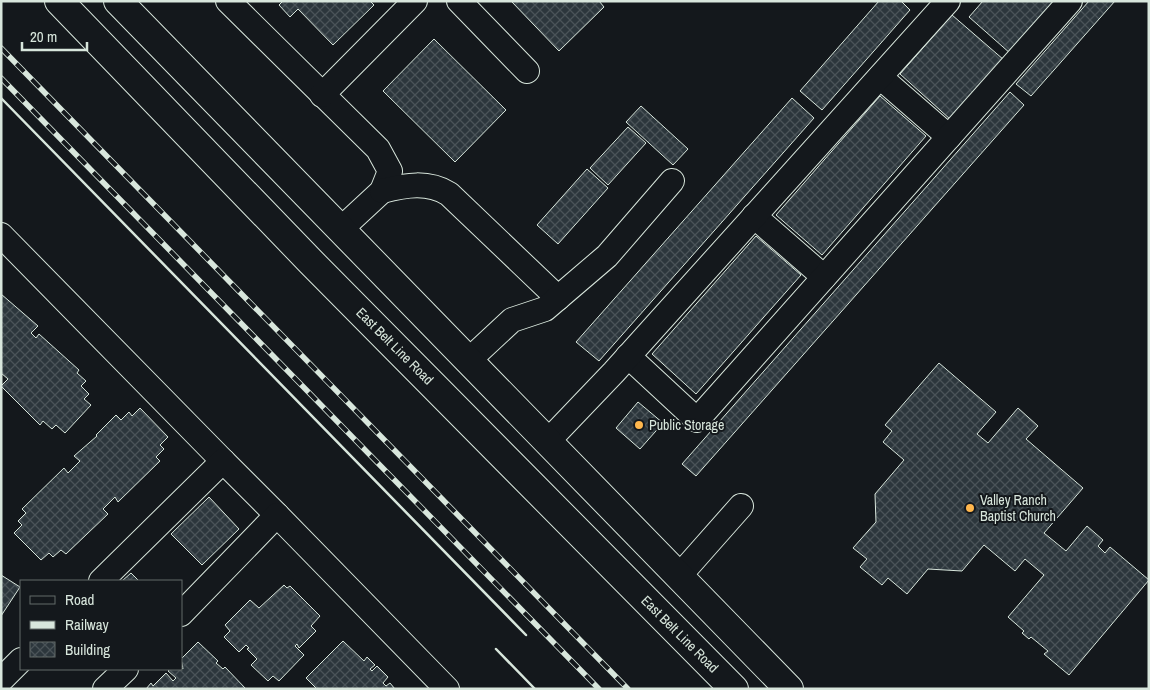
<svg xmlns="http://www.w3.org/2000/svg" width="1150" height="690" font-family="'Archivo Narrow',sans-serif">
<defs>
<pattern id="building-cross-hatch" width="8" height="8" patternUnits="userSpaceOnUse" patternTransform="scale(1.25)"><rect width="8" height="8" fill="#2c363c"/><path d="M0 0l8 8M0 8l8-8" fill="none" stroke="#4a5358"/></pattern>
</defs>
<rect width="100%" height="100%" fill="#14181c"/>
<g fill="url(#building-cross-hatch)" stroke="#d8e6dc">
<polygon points="283,1 370,1 374,5 333,45 298,9 290,17 279,5"/>
<polygon points="511,1 599,1 604,7 559,51"/>
<polygon points="879,1 901,1 910,10 822,110 800,91"/>
<polygon points="983,1 1057,1 1011,54 969,17"/>
<polygon points="1089,1 1115,1 1031,96 1016,84"/>
<polygon points="952,15 1004,60 951,120 900,74"/>
<polygon points="434,39 506,110 455,162 383,91"/>
<polygon points="1010,92 1024,105 696,476 682,464"/>
<polygon points="880,96 926,136 822,255 776,215"/>
<polygon points="792,98 814,118 599,361 576,342"/>
<polygon points="641,106 688,149 673,165 626,122"/>
<polygon points="628,127 646,143 608,185 590,168"/>
<polygon points="587,169 608,188 558,244 537,225"/>
<polygon points="756,236 801,275 696,394 652,354"/>
<polygon points="1,294 38,326 31,333 36,338 39,334 79,370 77,373 86,381 81,386 89,394 84,399 91,405 65,433 56,425 52,429 43,421 40,425 1,386 8,379 1,373"/>
<polygon points="939,363 996,412 977,434 988,443 1018,408 1038,426 1026,439 1083,488 1044,533 1066,551 1087,526 1103,540 1098,546 1105,553 1110,547 1149,580 1069,675 1044,654 1048,651 1031,637 1029,639 1022,633 1024,631 1008,617 1044,575 1025,559 1015,571 984,545 962,571 928,569 907,594 888,578 882,585 860,567 867,559 853,548 876,522 875,494 904,460 883,442 892,431 885,425"/>
<polygon points="638,402 663,423 640,449 616,428"/>
<polygon points="140,408 168,437 160,445 164,449 156,457 160,461 118,502 115,497 103,509 108,514 66,554 61,550 53,557 49,553 41,560 14,533 22,525 18,521 26,513 22,509 64,468 68,473 80,461 74,456 97,436 96,435 116,415 121,420 129,412 132,416"/>
<polygon points="209,497 239,529 202,565 171,534"/>
<polygon points="131,573 139,581 122,581"/>
<polygon points="1,575 20,587 1,616"/>
<polygon points="284,585 287,588 290,586 320,616 311,626 316,631 299,648 297,644 295,646 304,655 279,681 273,676 268,681 251,665 257,659 247,649 249,648 246,645 239,652 224,637 230,631 225,625 250,600 259,608"/>
<polygon points="343,641 364,661 367,657 375,665 370,669 372,671 377,666 388,677 383,683 386,686 390,683 395,689 317,689 306,678"/>
<polygon points="198,642 218,661 216,663 223,669 225,667 246,689 146,689 151,683 153,686 166,673 173,681 176,678 168,671 170,669 181,669 181,667 183,669 181,659"/>
</g>
<g fill="none" stroke-linecap="round" stroke-linejoin="round">
<g stroke="#d8e6dc" stroke-width="26">
<g id="minor">
<polyline points="228,1 378,149 390,171 382,191 341,229"/>
<polyline points="459,1 527,71"/>
<polyline points="880,77 949,137"/>
<polyline points="322,95 415,1"/>
<path d="M382,191C406,185 428,181 449,194L558,298"/>
<polyline points="754,216 824,277"/>
<polyline points="1,235 223,461"/>
<polyline points="628,356 697,420 1070,1"/>
<polyline points="469,360 512,320 545,309 607,256 672,181"/>
<polyline points="549,440 614,372 948,1"/>
<polyline points="680,575 741,506"/>
<polyline points="101,581 223,461 277,515"/>
<polyline points="181,614 277,515 447,689"/>
<polyline points="1,680 21,660"/>
<polyline points="105,689 126,669"/>
</g>
</g>
<g stroke="#d8e6dc" stroke-width="30">
<g id="major">
<polyline points="59,1 311,262 734,689"/>
<polyline points="118,1 789,689"/>
</g>
</g>
<use href="#minor" stroke="#14181c" stroke-width="24"/>
<use href="#major" stroke="#14181c" stroke-width="28"/>
<g stroke="#d8e6dc" stroke-width="5.5">
<g id="rail">
<polyline points="1,48 628,689"/>
<polyline points="1,78 599,689"/>
</g>
</g>
<use href="#rail" stroke="#14181c" stroke-width="4" stroke-dasharray="11" stroke-linecap="butt"/>
<g stroke="#d8e6dc" stroke-width="2.5">
<polyline points="1,98 526,635"/>
<polyline points="496,649 535,689"/>
</g>
</g>
<g fill="#ffb74d" stroke="#14181c" stroke-width="2">
<circle cx="639" cy="425" r="5"/>
<circle cx="970" cy="508" r="5"/>
</g>
<g text-anchor="middle" stroke-width="4" stroke-linejoin="round" paint-order="stroke">
<g font-size="14" fill="#d8e6dc" stroke="#14181c">
<text transform="translate(395 346) rotate(45)" y="5">East Belt Line Road</text>
<text transform="translate(680 634) rotate(45)" y="5">East Belt Line Road</text>
</g>
<g font-size="14" fill="#d8e6dc" stroke="#14181c" text-anchor="start">
<text x="649" y="430">Public Storage</text>
<text x="980" y="505">Valley Ranch<tspan x="980" dy="16">Baptist Church</tspan></text>
</g>
</g>
<rect width="1150" height="690" fill="none" stroke="#d8e6dc" stroke-width="5"/>
<rect x="20" y="580" width="162" height="90" fill="#14181c" stroke="#626a69"/>
<rect x="30" y="596" width="25" height="8" fill="#14181c" stroke="#626a69"/>
<text x="65" y="605" font-size="15" fill="#d8e6dc">Road</text>
<rect x="30" y="621" width="25" height="8" fill="#d8e6dc" stroke="#626a69"/>
<text x="65" y="630" font-size="15" fill="#d8e6dc">Railway</text>
<rect x="30" y="642" width="25" height="15" fill="url(#building-cross-hatch)" stroke="#626a69"/>
<text x="65" y="655" font-size="15" fill="#d8e6dc">Building</text>
<path d="M22 42v8h65v-8" fill="none" stroke="#d8e6dc" stroke-width="2.5"/>
<text x="30" y="42" font-size="15" fill="#d8e6dc" stroke="#14181c" stroke-width="4" paint-order="stroke">20 m</text>
</svg>
